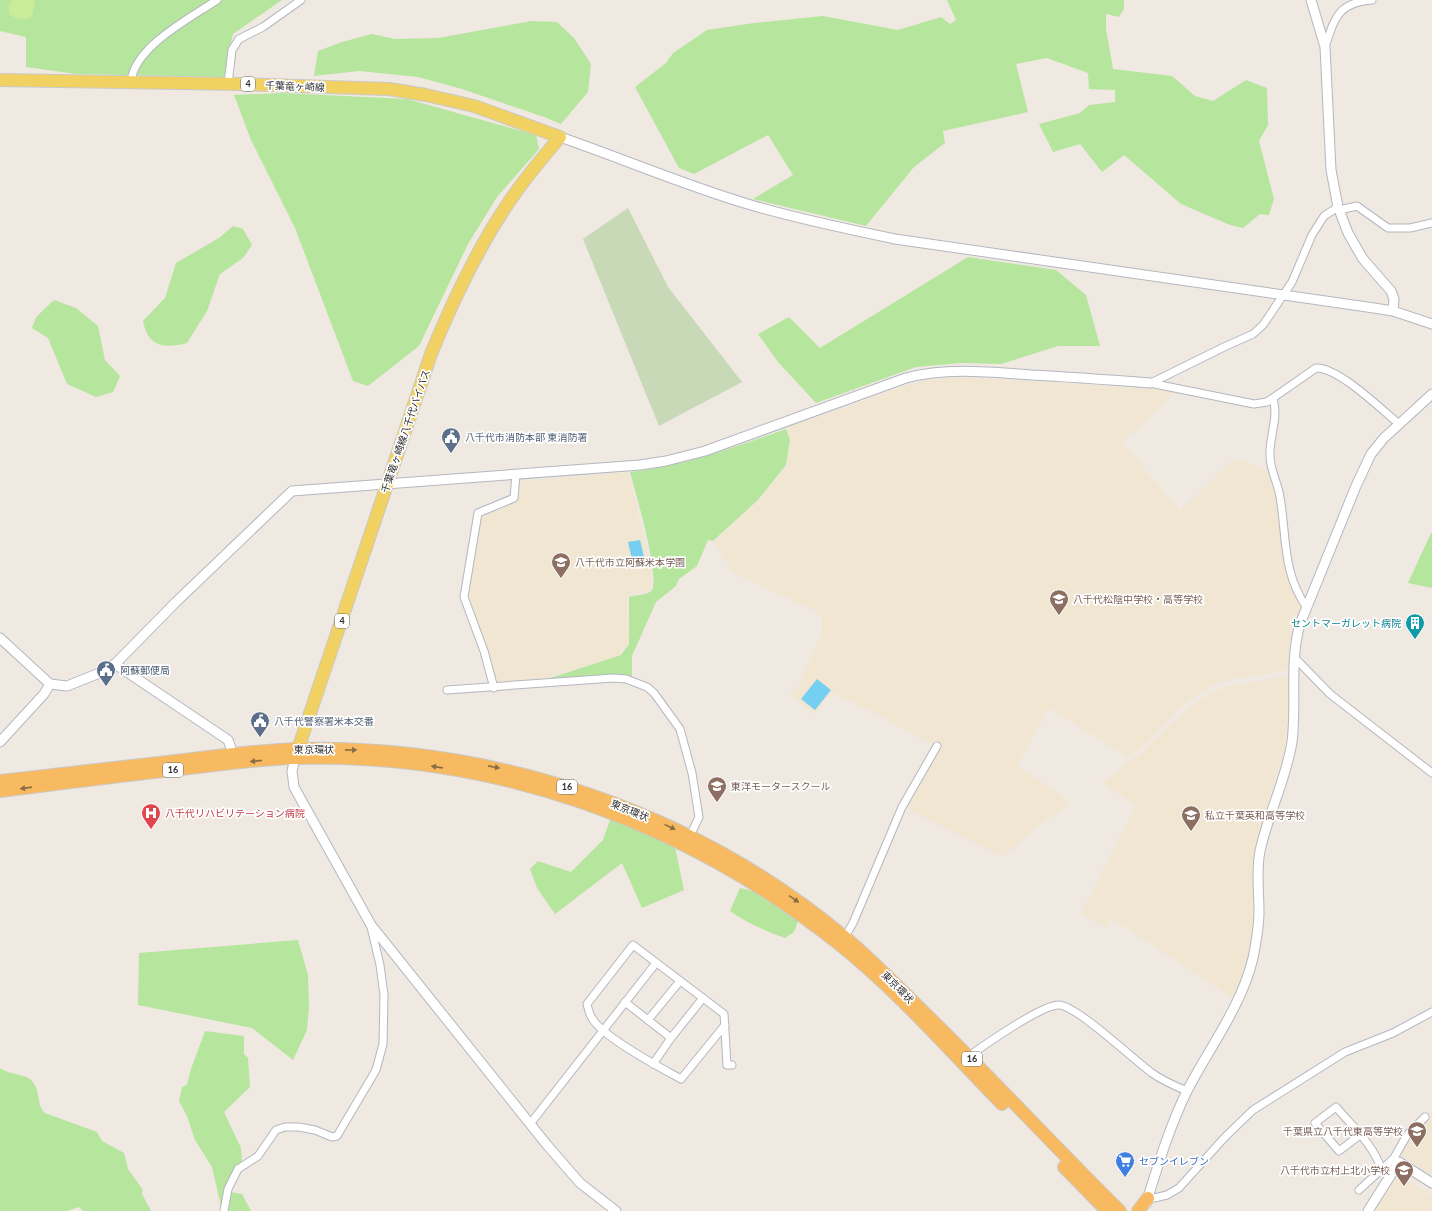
<svg xmlns="http://www.w3.org/2000/svg" width="1432" height="1211" font-family="Lato,'Noto Sans JP',sans-serif">
<rect width="100%" height="100%" fill="#efe9e1"/>
<g fill="#f0e6d1">
<polygon points="962,377 1155,389 1176,392 1122,442 1180,511 1226,466 1228,463 1240,459 1272,474 1279,502 1279,518 1286,571 1289,581 1302,605 1291,635 1287,670 1232,679 1211,686 1182,706 1144,745 1128,758 1049,707 1017,767 1057,792 1069,803 1033,830 1003,857 906,808 939,749 879,715 831,692 814,714 789,695 794,691 800,683 821,635 822,618 814,610 733,573 714,542 760,500 787,466 791,440 787,428 907,385 927,380"/>
<polygon points="628,472 652,570 651,588 650,591 627,596 628,643 620,655 536,681 496,685 467,597 481,515 517,500 521,481"/>
<polygon points="1289,676 1289,710 1285,748 1253,856 1254,907 1251,942 1240,981 1233,998 1111,918 1106,928 1081,913 1136,805 1102,783 1144,751 1188,708 1202,698 1225,687"/>
<polygon points="1432,1111 1432,1175 1399,1154 1413,1133"/>
<polygon points="1399,1176 1432,1196 1432,1211 1375,1211 1397,1177"/>
</g>
<g fill="#b6e59e">
<polygon points="0,0 282,0 233,34 224,77 76,74 26,67 26,37 0,31"/>
<polygon points="947,0 1124,0 1124,9 1119,17 1106,14 1106,29 1113,69 1172,76 1195,96 1213,101 1246,80 1267,88 1268,125 1259,141 1274,199 1269,215 1260,214 1243,228 1230,225 1181,204 1124,155 1102,172 1080,144 1053,152 1039,124 1080,113 1089,105 1115,102 1115,90 1089,89 1088,73 1047,58 1016,64 1028,112 943,131 945,143 914,167 866,226 753,199 793,175 768,135 694,174 679,168 635,87 666,63 673,53 707,30 754,23 823,16 898,30 941,17 950,24 956,20"/>
<polygon points="532,21 557,22 574,38 591,64 588,92 561,124 544,117 462,89 418,77 359,71 314,76 318,51 342,42 372,34 395,39 438,38"/>
<polygon points="283,93 407,99 536,135 539,149 497,197 468,244 419,346 368,386 353,381 295,228 251,140 234,95"/>
<path d="M233,226L243,229L252,245L243,258L220,274L207,311L187,343C164,349 148,347 143,321L165,298L176,263L219,238Z"/>
<polygon points="968,257 1056,270 1086,295 1100,346 1058,346 1001,364 961,363 916,367 816,403 778,362 758,334 789,317 820,348"/>
<polygon points="54,300 76,308 98,326 105,360 120,376 113,392 96,397 67,384 48,338 32,328 36,317"/>
<path d="M786,429L790,440L786,465L758,500L713,541L708,540L697,566L679,579L676,586L656,602L632,656V678L544,680L621,655L629,644V597C634,595 649,595 652,590C660,575 635,491 630,472C685,466 734,447 786,429Z"/>
<polygon points="1431,533 1432,533 1432,588 1408,583"/>
<polygon points="611,817 675,847 684,890 642,908 622,863 555,914 537,888 530,869 538,861 571,872 603,840"/>
<path d="M740,888L752,891L798,921L794,932L785,938C765,931 747,923 730,911Z"/>
<polygon points="298,940 308,975 309,1006 307,1030 293,1060 252,1028 138,1005 139,953"/>
<polygon points="205,1031 244,1036 244,1054 248,1058 250,1087 224,1112 241,1148 242,1163 227,1189 231,1192 242,1194 251,1211 222,1211 212,1167 195,1140 187,1116 179,1101 182,1087 187,1085 191,1069"/>
<path d="M0,1068C9,1075 27,1074 32,1081C41,1090 36,1105 45,1113L97,1132L102,1141L124,1153L128,1169L143,1190L142,1194L151,1211H83L79,1207L67,1211H0Z"/>
</g>
<polygon fill="#c8d9b8" points="628,208 668,287 742,382 659,426 583,239"/>
<path fill="#c9ec9a" d="M12,0H35L32,17C23,21 17,20 9,14V5Z"/>
<g fill="#75cff0">
<polygon points="640,540 646,565 634,568 628,542"/>
<polygon points="817,679 831,690 815,710 801,699"/>
</g>
<g fill="none" stroke-linecap="round" stroke-linejoin="round">
<g stroke="#b4b7c1" stroke-width="9">
<g id="minor">
<path d="M1325,47C1335,18 1337,3 1372,0"/>
<path d="M131,82C134,47 190,18 217,0"/>
<polyline points="228,84 232,50 239,39 263,27 301,0"/>
<polyline points="1339,210 1357,206 1388,228 1410,228 1432,223"/>
<path d="M1150,383L1254,404L1267,402L1316,368C1338,367 1381,409 1399,424"/>
<polyline points="1151,383 1224,347 1253,334 1263,325 1292,282 1312,235 1324,216 1338,207"/>
<path d="M1273,399C1279,418 1269,436 1270,456C1270,470 1278,483 1280,497C1287,538 1282,572 1307,608"/>
<polyline points="1294,657 1330,694 1432,773"/>
<polyline points="494,688 484,651 464,597 478,513 514,498 516,474"/>
<polyline points="447,690 613,678 626,679 647,687 654,693 680,729 692,773 699,817 690,836"/>
<polyline points="843,940 853,923 902,807 937,746"/>
<polyline points="625,1002 671,1038 653,1064"/>
<polyline points="648,1020 680,981"/>
<path d="M725,1025L681,1079C661,1068 602,1037 592,1018C589,1014 588,1008 587,1004L633,945L724,1014C725,1031 726,1048 727,1065H732"/>
<polyline points="671,1038 703,998"/>
<path d="M966,1058C983,1046 1040,1006 1058,1005C1074,1003 1135,1061 1152,1073C1163,1081 1175,1086 1187,1091"/>
<polyline points="530,1124 656,963"/>
<path d="M1360,1135L1339,1151L1315,1123L1336,1107C1352,1126 1374,1145 1381,1169"/>
<polyline points="1359,1190 1394,1158 1407,1135 1425,1117"/>
<polyline points="1149,1196 1154,1198 1167,1195 1179,1188 1225,1137 1253,1110 1345,1052 1393,1033 1432,1012"/>
<polyline points="224,1211 228,1189 238,1169 258,1156 276,1130 285,1127 299,1127 315,1130 332,1137 337,1136 376,1070 383,1044 384,995 380,965 371,927"/>
</g>
</g>
<g stroke="#b4b7c1" stroke-width="11">
<g id="tertiary">
<polyline points="1311,0 1325,47 1331,170 1338,207 1348,233 1363,259 1391,291 1394,299 1393,311"/>
<path d="M560,137C624,159 686,186 751,205C798,219 847,229 895,239L1374,308L1393,311L1432,324"/>
<path d="M0,638L50,684L67,686L97,674L115,664L176,602L292,491L640,465L666,461L705,451L906,378C947,367 990,372 1031,375C1071,377 1111,380 1150,383"/>
<polyline points="115,664 228,740 233,754"/>
<polyline points="0,742 44,694 50,684"/>
<polyline points="295,758 292,771 294,787 371,925 547,1145 580,1183 616,1211"/>
<path d="M1146,1204C1158,1165 1170,1125 1188,1089C1210,1047 1242,1005 1253,958C1256,943 1259,927 1259,912C1259,892 1256,871 1260,851C1268,814 1286,780 1292,742C1297,703 1289,662 1300,624L1356,486L1371,454L1384,438L1432,394"/>
<polyline points="1368,1211 1399,1162 1432,1183"/>
</g>
</g>
<g stroke="#c9c9c9" stroke-width="14">
<path id="primary" d="M0,80L239,84L389,89L426,95L474,106L560,137C543,157 526,177 511,199C478,247 453,300 431,354L295,758"/>
</g>
<g stroke="#c9c9c9" stroke-width="14">
<g id="trunk">
<path d="M0,781C62,774 123,767 185,760C223,755 262,750 300,749C496,745 696,812 847,939C878,965 906,995 935,1023C998,1085 1057,1149 1120,1211"/>
<path d="M0,791C63,783 126,775 189,768C224,764 259,759 294,758C493,752 684,821 839,944C898,991 949,1050 1002,1104"/>
<polyline points="1064,1167 1107,1211"/>
<polyline points="1138,1211 1148,1198"/>
</g>
</g>
<use href="#minor" stroke="#fff" stroke-width="7"/>
<use href="#tertiary" stroke="#fff" stroke-width="9"/>
<use href="#primary" stroke="#f2d163" stroke-width="12"/>
<use href="#trunk" stroke="#f8ba60" stroke-width="12"/>
</g>
<defs><path id="oneway-solid" d="M-6-.8H1V-3.2L6.5 0L1 3.2V.8H-6Z"/></defs>
<g fill="#896d44">
<use href="#oneway-solid" transform="translate(351 750) rotate(1)"/>
<use href="#oneway-solid" transform="translate(256 761) rotate(174)"/>
<use href="#oneway-solid" transform="translate(437 767) rotate(-172)"/>
<use href="#oneway-solid" transform="translate(494 767) rotate(11)"/>
<use href="#oneway-solid" transform="translate(26 788) rotate(172)"/>
<use href="#oneway-solid" transform="translate(670 827) rotate(26)"/>
<use href="#oneway-solid" transform="translate(794 899) rotate(35)"/>
</g>
<defs>
<g id="civic-pin" transform="scale(1)"><path d="M0 17L-7.5 6A9.5 9.5 0 1 1 7.5 6Z" fill="#5c6f8a" stroke="#fff"/><path d="M-.6-6.5H3V-4.5H.6V-3L4-1V1h2V6H-6V1h2V-1L-.6-3ZM-1.2 2.5V6h2.4V2.5Z" fill="#fff"/></g>
<g id="school-pin" transform="scale(1)"><path d="M0 17L-7.5 6A9.5 9.5 0 1 1 7.5 6Z" fill="#8d6e63" stroke="#fff"/><path d="M0-5L7-2L0 1L-7-2ZM-4 1L0 2.5L4 1V4Q0 6-4 4Z" fill="#fff"/></g>
<g id="building-pin" transform="scale(1)"><path d="M0 17L-7.5 6A9.5 9.5 0 1 1 7.5 6Z" fill="#0f9aa8" stroke="#fff"/><path d="M-4-6H4V6H1V3H-1V6H-4ZM-2.5-4.3h1.7v1.8h-1.7ZM.8-4.3h1.7v1.8H.8ZM-2.5-1h1.7V.8h-1.7ZM.8-1h1.7V.8H.8Z" fill="#fff"/></g>
<g id="hospital-pin" transform="scale(1)"><path d="M0 17L-7.5 6A9.5 9.5 0 1 1 7.5 6Z" fill="#e0444e" stroke="#fff"/><path d="M-5-5h3v3.5h4V-5h3V5h-3V1.5h-4V5h-3Z" fill="#fff"/></g>
<g id="supermarket-pin" transform="scale(1)"><path d="M0 17L-7.5 6A9.5 9.5 0 1 1 7.5 6Z" fill="#3f7fe0" stroke="#fff"/><path d="M-6-5.5h2.5l.6 2H6L4.5 2H-2.5L-4.4-4H-6ZM-1.5 3.2a1.3 1.3 0 1 0 .1 0ZM3 3.2a1.3 1.3 0 1 0 .1 0Z" fill="#fff"/></g>
</defs>
<g fill-rule="evenodd">
<use href="#civic-pin" x="451" y="437"/>
<use href="#school-pin" x="561" y="562"/>
<use href="#school-pin" x="1059" y="599"/>
<use href="#building-pin" x="1415" y="623"/>
<use href="#civic-pin" x="106" y="670"/>
<use href="#civic-pin" x="260" y="721"/>
<use href="#school-pin" x="717" y="786"/>
<use href="#hospital-pin" x="151" y="813"/>
<use href="#school-pin" x="1191" y="815"/>
<use href="#school-pin" x="1417" y="1131"/>
<use href="#supermarket-pin" x="1125" y="1161"/>
<use href="#school-pin" x="1404" y="1170"/>
</g>
<g text-anchor="middle" stroke-width="3.5" stroke-linejoin="round" paint-order="stroke">
<g fill="#fff" stroke="#6d6d6d" stroke-width="1">
<rect x="241" y="77" width="14" height="14" rx="3"/>
<rect x="335" y="614" width="14" height="14" rx="3"/>
<rect x="163" y="763" width="20" height="14" rx="3"/>
<rect x="557" y="780" width="20" height="14" rx="3"/>
<rect x="962" y="1052" width="20" height="14" rx="3"/>
</g>
<g font-size="9" font-weight="bold" fill="#2e2e2e">
<text x="248" y="87">4</text>
<text x="342" y="624">4</text>
<text x="173" y="773">16</text>
<text x="567" y="790">16</text>
<text x="972" y="1062">16</text>
</g>
<g font-size="10" fill="#2e2e2e" stroke="#fff">
<text transform="translate(295 86) rotate(2)" y="4">千葉竜ヶ崎線</text>
<text transform="translate(405 431) rotate(-71)" y="4">千葉竜ヶ崎線八千代バイパス</text>
<text x="314" y="753">東京環状</text>
<text transform="translate(630 810) rotate(22)" y="4">東京環状</text>
<text transform="translate(898 987) rotate(45)" y="4">東京環状</text>
</g>
<g font-size="10" fill="#4e5e75" stroke="#fff" text-anchor="start">
<text x="465" y="441">八千代市消防本部 東消防署</text>
<text x="120" y="674">阿蘇郵便局</text>
<text x="274" y="725">八千代警察署米本交番</text>
</g>
<g font-size="10" fill="#785e54" stroke="#fff" text-anchor="start">
<text x="575" y="566">八千代市立阿蘇米本学園</text>
<text x="1073" y="603">八千代松陰中学校・高等学校</text>
<text x="731" y="790">東洋モータースクール</text>
<text x="1205" y="819">私立千葉英和高等学校</text>
<text x="1403" y="1135" text-anchor="end">千葉県立八千代東高等学校</text>
<text x="1390" y="1174" text-anchor="end">八千代市立村上北小学校</text>
</g>
<g font-size="10" fill="#0d838f" stroke="#fff" text-anchor="end">
<text x="1401" y="627">セントマーガレット病院</text>
</g>
<g font-size="10" fill="#be3a42" stroke="#fff" text-anchor="start">
<text x="165" y="817">八千代リハビリテーション病院</text>
</g>
<g font-size="10" fill="#366cbe" stroke="#fff" text-anchor="start">
<text x="1139" y="1165">セブンイレブン</text>
</g>
</g>
</svg>
